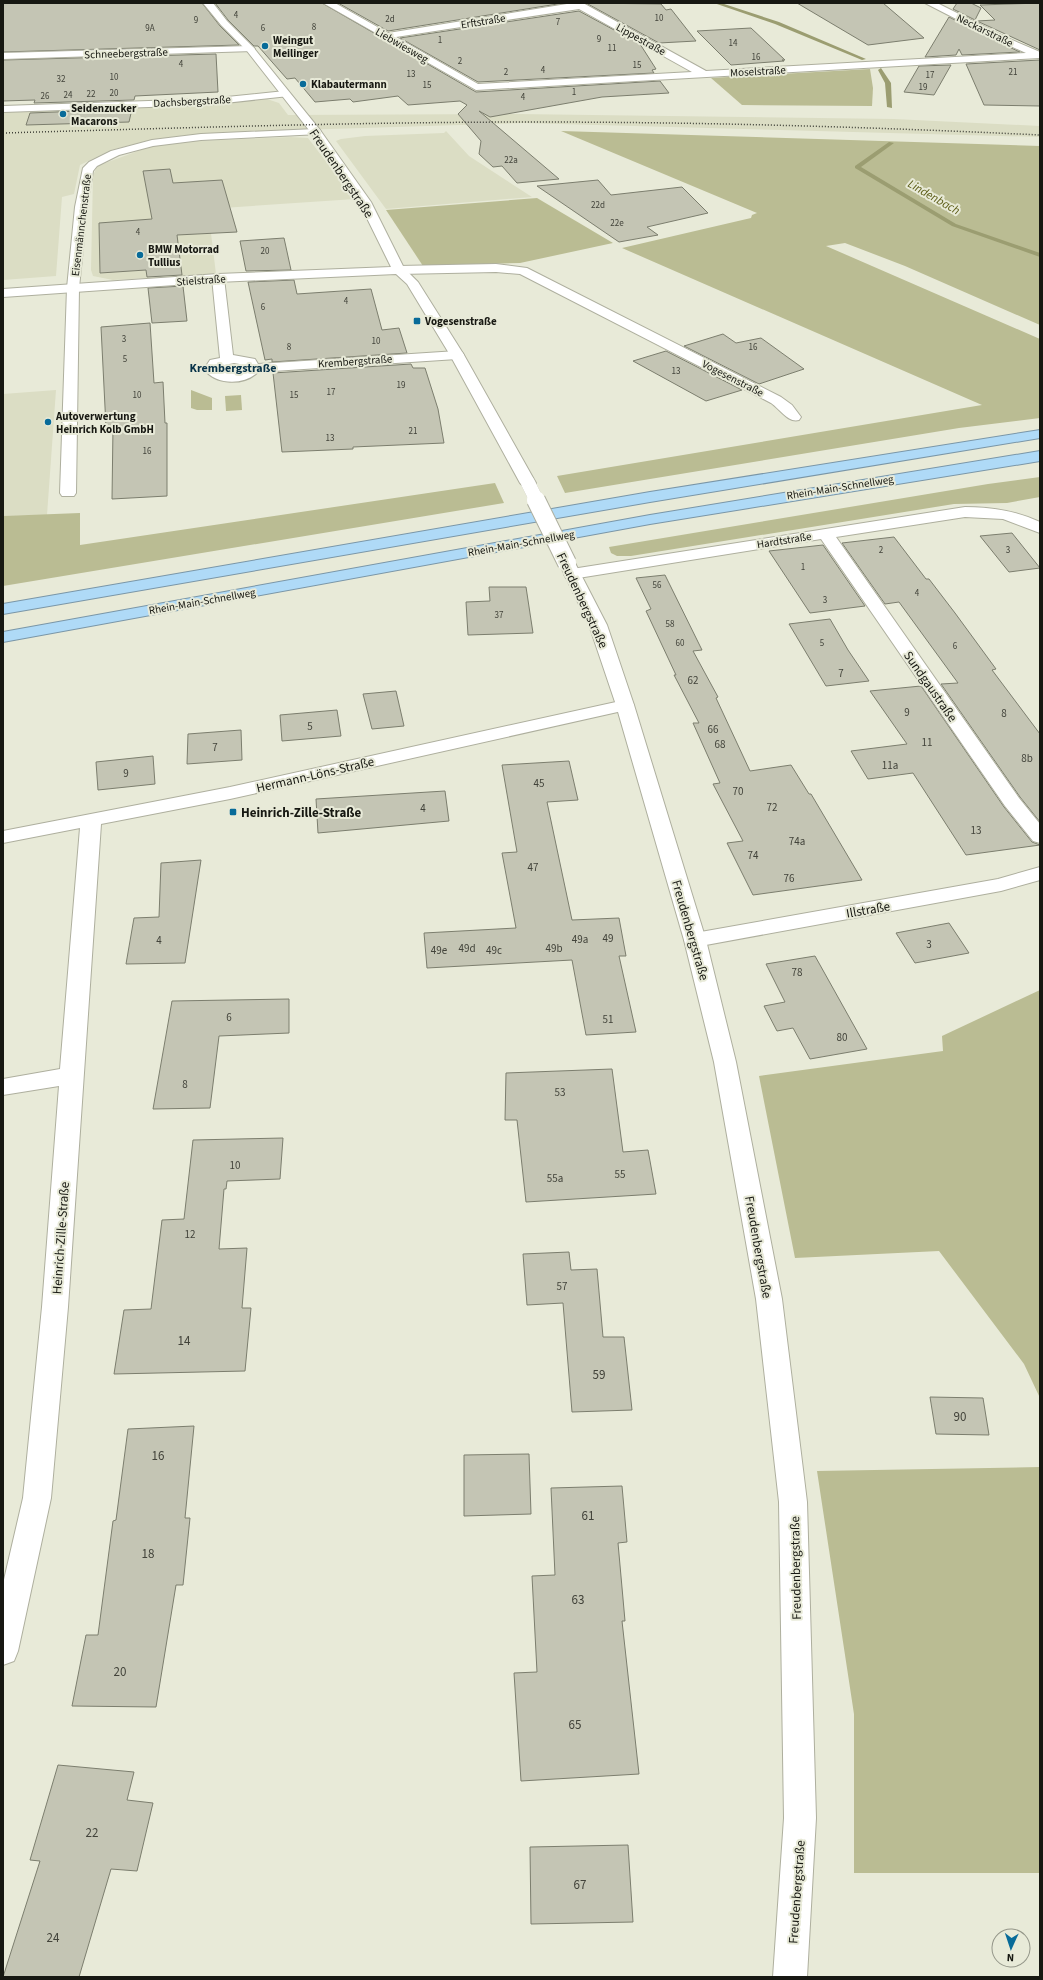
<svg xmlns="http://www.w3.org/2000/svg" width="1043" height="1980" font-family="'Source Sans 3',sans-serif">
<rect width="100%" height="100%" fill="#e8ead8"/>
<g fill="#dbddc4">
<polygon points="267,99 279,103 288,115 516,114 894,119 1040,126 1040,137 523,123 297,130 187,135 146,141 111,150 80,165 74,194 62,197 56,276 3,280 3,111 207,104"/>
<polygon points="446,131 469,156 532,197 386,209 336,141 341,139 365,136 444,133"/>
<polygon points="291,137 308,138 355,199 208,209 216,274 113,280 93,276 91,270 93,176 97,166 149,147 171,142"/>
<polygon points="56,390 47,515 3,516 3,394"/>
</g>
<g fill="#babc93">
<polygon points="870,69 873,88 872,106 742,105 711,78"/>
<polygon points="561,131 1040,146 1040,325 905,266 845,243 826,246 1040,339 1040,418 959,428 565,493 557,476 982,405 622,248 751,218 752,215 757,213"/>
<polygon points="537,198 613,243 520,263 423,266 386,210"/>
<polygon points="191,390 212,398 212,410 197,410 191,408"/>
<polygon points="241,395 242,410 226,411 225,396"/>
<polygon points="1040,477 1040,497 1007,503 954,504 631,556 617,556 611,553 609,547 988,484"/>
<polygon points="495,483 504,503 3,586 3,516 80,513 80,545"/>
<polygon points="1040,990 1040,1398 1024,1364 939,1251 795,1258 759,1076 943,1051 942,1036"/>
<polygon points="1040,1467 1040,1873 854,1873 854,1714 817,1471"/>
</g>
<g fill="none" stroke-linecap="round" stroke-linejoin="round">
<g fill="#9b9d71" fill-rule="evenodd">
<polygon points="714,3 721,3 779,22 866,59 862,60 775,24"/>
<polygon points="881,68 891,83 892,108 887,107 885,83 878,70"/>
<polygon points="889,142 894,143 861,167 956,224 1040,253 1040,257 952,226 855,168 855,166"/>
</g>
</g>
<g fill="#c4c5b4" stroke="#7c7e6e">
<polygon points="3,3 202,3 220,26 239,45 3,52"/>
<polygon points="215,3 322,3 476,92 660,81 669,93 602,97 490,117 479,111 559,179 517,183 502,166 493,167 479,154 481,141 458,114 467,105 460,101 408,105 398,96 353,102 350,99 315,102 295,78 287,79 258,46 254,46 228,20"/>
<polygon points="338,3 564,3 388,31"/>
<polygon points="586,3 661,4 666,10 671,9 696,41 659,43"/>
<polygon points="797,3 883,3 924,38 868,45"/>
<polygon points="957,3 971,3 981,8 975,20 953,9"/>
<polygon points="1040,3 1040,50 977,21 995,20 980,5"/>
<polygon points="579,11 640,44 656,69 652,70 654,73 478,82 400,38"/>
<polygon points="949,17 998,42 1020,52 962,55 959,49 956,55 925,57"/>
<polygon points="751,28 785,60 782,60 784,61 731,65 697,31"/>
<polygon points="216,54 218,92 135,96 134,100 34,103 35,100 3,101 3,60"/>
<polygon points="1040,60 1040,106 984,105 966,64"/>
<polygon points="951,65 934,95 904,92 919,66"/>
<polygon points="132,109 129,122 26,125 30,113"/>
<polygon points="170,169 173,183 222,180 237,232 177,235 182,275 147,277 146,270 100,273 99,223 152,219 143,171"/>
<polygon points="598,180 611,195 682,187 708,213 647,227 658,235 619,242 537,186"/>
<polygon points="284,238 291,270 246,271 240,241"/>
<polygon points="294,280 297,294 371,289 382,330 399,328 407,353 272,362 272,359 265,360 248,282"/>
<polygon points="183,286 187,321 152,323 148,288"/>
<polygon points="150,323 154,383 163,382 165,423 167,423 167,496 112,499 113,427 106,427 101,327"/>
<polygon points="723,334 736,343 761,338 804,369 759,384 684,346"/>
<polygon points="666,351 742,390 706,401 633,361"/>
<polygon points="411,364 413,368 425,368 438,409 444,443 353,447 353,449 282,452 273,373"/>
<polygon points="1012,533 1040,568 1009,572 980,536"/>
<polygon points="894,537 926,579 929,579 955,613 996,669 992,670 1040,734 1040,822 1020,797 941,684 958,683 899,602 885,604 842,543"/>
<polygon points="823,545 865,606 810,613 769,551"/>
<polygon points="665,575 702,650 693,651 718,697 716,698 750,771 791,765 809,794 811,794 862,880 753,895 727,843 743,841 713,784 720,783 693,723 699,723 674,675 676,675 646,611 651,609 636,578"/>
<polygon points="489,587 526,587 533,633 468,635 466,602 490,601"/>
<polygon points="830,619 848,650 869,681 826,686 789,624"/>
<polygon points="921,686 1004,807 1032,842 1040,845 966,855 913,773 868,779 851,751 907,744 870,691"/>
<polygon points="396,691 404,726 372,729 363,694"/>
<polygon points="337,710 341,736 282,741 280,715"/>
<polygon points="241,730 242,760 187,764 188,734"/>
<polygon points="153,756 155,784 98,790 96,762"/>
<polygon points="569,761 578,800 547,802 572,920 619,918 626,956 619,956 636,1032 586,1035 572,960 427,968 424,933 516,928 502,853 517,852 502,765"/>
<polygon points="445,791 449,821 318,833 316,799"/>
<polygon points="201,860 185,963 126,964 134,918 159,917 161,863"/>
<polygon points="949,923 969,953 915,963 896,933"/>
<polygon points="815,956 867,1049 810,1059 793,1028 777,1031 764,1006 785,1002 766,964"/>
<polygon points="289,999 289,1033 219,1036 210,1108 153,1109 172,1001"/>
<polygon points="612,1069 623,1152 648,1150 656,1194 526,1202 517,1120 505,1120 506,1073"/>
<polygon points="283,1138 280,1179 227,1181 226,1189 224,1189 219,1249 247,1248 242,1308 251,1308 245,1371 114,1374 124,1310 151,1309 162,1220 184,1219 193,1140"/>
<polygon points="569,1252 571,1270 597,1269 603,1337 624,1337 632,1410 572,1412 563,1303 527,1305 523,1254"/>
<polygon points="930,1397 983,1398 989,1435 936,1434"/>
<polygon points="194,1426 185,1518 190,1518 183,1585 176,1585 156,1707 72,1706 86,1635 98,1635 113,1521 116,1520 128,1429"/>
<polygon points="529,1454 531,1514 464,1516 464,1455"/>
<polygon points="622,1486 627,1542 618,1543 625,1621 622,1621 639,1774 521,1781 514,1673 537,1672 532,1576 555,1575 551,1488"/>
<polygon points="58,1765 134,1772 127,1800 153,1803 137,1871 111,1869 79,1977 3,1977 40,1861 30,1860"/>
<polygon points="628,1845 633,1922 531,1924 530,1847"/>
</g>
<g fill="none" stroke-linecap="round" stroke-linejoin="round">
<g stroke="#aeaf9e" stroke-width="2">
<g id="minor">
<path d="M323,3H335L388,33L573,3H583L706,71L1026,53L999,41L925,3H937L1005,37L1040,52V58L476,90ZM579,9L692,72L478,84L396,37Z"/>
<polygon points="250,46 253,47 255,49 253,51 3,59 3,53"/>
<polygon points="285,91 290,94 289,96 207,105 3,112 3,106 207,99"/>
<polygon points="316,129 320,130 321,132 320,134 201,140 153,146 119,155 97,166 93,171 87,207 79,288 76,493 74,496 62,496 60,493 67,288 75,207 83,168 89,162 111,151 152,140 201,134"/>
<path d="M496,264L527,268L781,397L792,405L801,417L799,420C788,423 781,410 771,403L520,274L496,272L399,274L393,270L399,266Z"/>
<path d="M218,274L224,278L233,355L255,359L258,364L457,351L462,352L464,355L462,358L457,359L258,372C244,386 215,385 204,369L210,360L220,358L212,278ZM234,363L245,365L247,367C238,374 227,376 218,369L220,366Z"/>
<path d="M965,507C992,507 1016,511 1040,522V533L1003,519L965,517L836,537L1019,798L1040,824V843L1033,841L1005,806L821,539L572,579L566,578L564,574L566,570L572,569Z"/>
<polygon points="625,700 631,701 634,705 631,709 230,799 101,824 68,1307 51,1498 18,1651 14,1661 3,1665 3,1584 23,1498 42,1307 59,1086 3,1095 3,1079 60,1069 80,828 3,843 3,831 230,787"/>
<polygon points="1040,867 1040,880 1001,891 695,947 687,945 684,940 687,935 695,933 998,879"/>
</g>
</g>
<g stroke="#aeaf9e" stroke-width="2">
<g id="tertiary">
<polygon points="203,3 213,3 227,21 253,47 320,130 371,202 404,268 418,282 464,355 536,483 533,486 523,486 520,483 450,355 407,284 396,274 218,282 3,297 3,289 218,274 391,267 359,202 312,134 247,51 221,25"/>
<polygon points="567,558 573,560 575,563 607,625 634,705 706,940 736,1062 782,1299 807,1502 816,1818 807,1977 773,1977 784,1818 779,1502 756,1299 714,1062 684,940 616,705 589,625 559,563 561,560"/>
</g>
</g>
<g stroke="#7a96a7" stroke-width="2">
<g id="motorway">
<polygon points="1040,430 1040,438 650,502 3,614 3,604 650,492"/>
<polygon points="1040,451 1040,461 650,524 3,642 3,632 650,515"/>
</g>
</g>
<use href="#minor" fill="#fff" fill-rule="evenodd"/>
<use href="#tertiary" fill="#fff" fill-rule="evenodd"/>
<use href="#motorway" fill="#afdaf7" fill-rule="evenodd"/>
<path stroke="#3d3e36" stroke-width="1.5" stroke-dasharray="1 2" stroke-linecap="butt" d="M3,133C180,128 357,122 535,122C703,122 872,127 1040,135"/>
<g stroke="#aeaf9e" stroke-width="14" stroke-linecap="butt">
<polyline id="tertiary-bridge-far1" points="528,483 537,501"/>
</g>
<g stroke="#aeaf9e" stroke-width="20" stroke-linecap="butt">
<polyline id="tertiary-bridge" points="536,500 567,563"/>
</g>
<use href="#tertiary-bridge-far1" stroke="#fff" stroke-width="14"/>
<use href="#tertiary-bridge" stroke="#fff" stroke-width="18"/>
</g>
<g fill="#086b99" stroke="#e8ead8" stroke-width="1.5">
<circle cx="265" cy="46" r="4"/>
<circle cx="303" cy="84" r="4"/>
<circle cx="63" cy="114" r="4"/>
<circle cx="140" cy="255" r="4"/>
<rect x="413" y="317" width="8" height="8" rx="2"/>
<circle cx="48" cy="422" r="4"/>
<rect x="229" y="808" width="8" height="8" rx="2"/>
</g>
<g text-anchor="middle" stroke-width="4" stroke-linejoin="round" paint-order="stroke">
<g font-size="9" fill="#42433a">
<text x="236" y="18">4</text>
<text x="659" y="21">10</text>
<text x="390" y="22">2d</text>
<text x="196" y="23">9</text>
<text x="558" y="25">7</text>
<text x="314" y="30">8</text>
<text x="150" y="31">9A</text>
<text x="263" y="31">6</text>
<text x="599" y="42">9</text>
<text x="440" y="43">1</text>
<text x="733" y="46">14</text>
<text x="612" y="51">11</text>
<text x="756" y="60">16</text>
<text x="460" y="64">2</text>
<text x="181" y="67">4</text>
<text x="637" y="68">15</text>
<text x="543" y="73">4</text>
<text x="506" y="75">2</text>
<text x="1013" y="75">21</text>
<text x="411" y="77">13</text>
<text x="930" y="78">17</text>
<text x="114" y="80">10</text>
<text x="61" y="82">32</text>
<text x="427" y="88">15</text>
<text x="923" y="90">19</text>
<text x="574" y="95">1</text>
<text x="114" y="96">20</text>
<text x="91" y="97">22</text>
<text x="68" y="98">24</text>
<text x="45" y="99">26</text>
<text x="523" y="100">4</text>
<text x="511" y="163">22a</text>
<text x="598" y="208">22d</text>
<text x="617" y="226">22e</text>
<text x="138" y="235">4</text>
<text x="265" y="254">20</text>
<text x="346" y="304">4</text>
<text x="263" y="310">6</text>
<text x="124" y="342">3</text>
<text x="376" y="344">10</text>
<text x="289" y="350">8</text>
<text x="753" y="350">16</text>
<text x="125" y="362">5</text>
<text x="676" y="374">13</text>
<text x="401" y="388">19</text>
<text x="331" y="395">17</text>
<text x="137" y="398">10</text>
<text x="294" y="398">15</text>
<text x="413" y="434">21</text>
<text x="330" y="441">13</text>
<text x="147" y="454">16</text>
<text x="881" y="553">2</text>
<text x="1008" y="553">3</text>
<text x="803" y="570">1</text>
<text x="657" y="588">56</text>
<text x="917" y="596">4</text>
<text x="825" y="603">3</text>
<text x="499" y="618">37</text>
<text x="670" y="627">58</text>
<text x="680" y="646">60</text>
<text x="822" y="646">5</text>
<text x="955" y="649">6</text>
</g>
<g font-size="11" fill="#171812" stroke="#e8ead8">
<text transform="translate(483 21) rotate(-9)" y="4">Erftstraße</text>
<text transform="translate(985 30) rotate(26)" y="4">Neckarstraße</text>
<text transform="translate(641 39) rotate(29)" y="4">Lippestraße</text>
<text transform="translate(402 45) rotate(30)" y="4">Liebwiesweg</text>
<text transform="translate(126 53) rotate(-2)" y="4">Schneebergstraße</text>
<text transform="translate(758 71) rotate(-3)" y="4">Moselstraße</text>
<text transform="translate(192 101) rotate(-3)" y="4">Dachsbergstraße</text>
<text transform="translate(81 225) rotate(-83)" y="4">Eisenmännchenstraße</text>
<text transform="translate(201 280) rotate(-4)" y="4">Stielstraße</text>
<text transform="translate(355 361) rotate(-4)" y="4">Krembergstraße</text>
<text transform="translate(733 378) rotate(27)" y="4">Vogesenstraße</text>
<text transform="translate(840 487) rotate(-9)" y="4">Rhein-Main-Schnellweg</text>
<text transform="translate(784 540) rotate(-9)" y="4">Hardtstraße</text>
<text transform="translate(521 543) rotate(-10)" y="4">Rhein-Main-Schnellweg</text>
<text transform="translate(202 601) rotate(-10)" y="4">Rhein-Main-Schnellweg</text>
</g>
<g font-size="11" font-weight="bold" fill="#171812" stroke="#e8ead8" text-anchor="start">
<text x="273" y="44">Weingut<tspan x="273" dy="13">Meilinger</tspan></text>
<text x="311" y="88">Klabautermann</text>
<text x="71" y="112">Seidenzucker<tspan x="71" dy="13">Macarons</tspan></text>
<text x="148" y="253">BMW Motorrad<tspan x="148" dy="13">Tullius</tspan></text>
<text x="425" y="325">Vogesenstraße</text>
<text x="56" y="420">Autoverwertung<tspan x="56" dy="13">Heinrich Kolb GmbH</tspan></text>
</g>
<g font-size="11" fill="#42433a">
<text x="841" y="677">7</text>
<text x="693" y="684">62</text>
<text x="907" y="716">9</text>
<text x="1004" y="717">8</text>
<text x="310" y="730">5</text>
<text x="713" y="733">66</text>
<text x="927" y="746">11</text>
<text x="720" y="748">68</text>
<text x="215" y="751">7</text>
<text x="1027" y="762">8b</text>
<text x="890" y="769">11a</text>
<text x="126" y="777">9</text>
<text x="539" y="787">45</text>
<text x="738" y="795">70</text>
<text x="772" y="811">72</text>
<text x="423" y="812">4</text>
<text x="976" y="834">13</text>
<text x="797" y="845">74a</text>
<text x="753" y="859">74</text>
<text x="533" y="871">47</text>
<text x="789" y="882">76</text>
<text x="608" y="942">49</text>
<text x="580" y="943">49a</text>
<text x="159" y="944">4</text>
<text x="929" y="948">3</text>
<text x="467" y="952">49d</text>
<text x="554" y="952">49b</text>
<text x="439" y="954">49e</text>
<text x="494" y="954">49c</text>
<text x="797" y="976">78</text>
<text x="229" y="1021">6</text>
<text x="608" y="1023">51</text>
<text x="842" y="1041">80</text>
<text x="185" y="1088">8</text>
<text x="560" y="1096">53</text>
<text x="235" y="1169">10</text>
<text x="620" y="1178">55</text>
<text x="555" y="1182">55a</text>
<text x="190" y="1238">12</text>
<text x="562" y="1290">57</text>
</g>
<g font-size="12" font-style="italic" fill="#5a5b14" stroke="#e8ead8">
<text transform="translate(934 197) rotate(30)" y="4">Lindenbach</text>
</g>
<g font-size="12" font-weight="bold" fill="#073248" stroke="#e8ead8">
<text x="233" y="372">Krembergstraße</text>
</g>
<g font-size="13" fill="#171812" stroke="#e8ead8">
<text transform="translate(342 173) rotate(56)" y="5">Freudenbergstraße</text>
<text transform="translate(583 600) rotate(65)" y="5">Freudenbergstraße</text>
<text transform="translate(931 686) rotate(55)" y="5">Sundgaustraße</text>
<text transform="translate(315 774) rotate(-13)" y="5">Hermann-Löns-Straße</text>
<text transform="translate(868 909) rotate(-10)" y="5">Illstraße</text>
<text transform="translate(691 930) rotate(74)" y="5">Freudenbergstraße</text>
<text transform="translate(60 1238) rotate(-86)" y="5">Heinrich-Zille-Straße</text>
<text transform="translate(759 1247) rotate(80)" y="5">Freudenbergstraße</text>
<text transform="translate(795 1568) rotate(-91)" y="5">Freudenbergstraße</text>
<text transform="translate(796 1892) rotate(-86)" y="5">Freudenbergstraße</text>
</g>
<g font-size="13" font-weight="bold" fill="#171812" stroke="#e8ead8" text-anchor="start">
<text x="241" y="817">Heinrich-Zille-Straße</text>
</g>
<g font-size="13" fill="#42433a">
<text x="184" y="1345">14</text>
<text x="599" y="1379">59</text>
<text x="960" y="1421">90</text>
<text x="158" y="1460">16</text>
<text x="588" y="1520">61</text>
<text x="148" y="1558">18</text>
<text x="578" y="1604">63</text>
<text x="120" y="1676">20</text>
<text x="575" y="1729">65</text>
<text x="92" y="1837">22</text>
<text x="580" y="1889">67</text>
<text x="53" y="1942">24</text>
</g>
</g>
<rect width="1043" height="1980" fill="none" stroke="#171812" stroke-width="8"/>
<g transform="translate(1011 1948) rotate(183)"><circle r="19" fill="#e8ead8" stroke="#949689"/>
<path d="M0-3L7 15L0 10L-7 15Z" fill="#086b99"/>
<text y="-6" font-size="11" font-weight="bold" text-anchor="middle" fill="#171812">N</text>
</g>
</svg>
